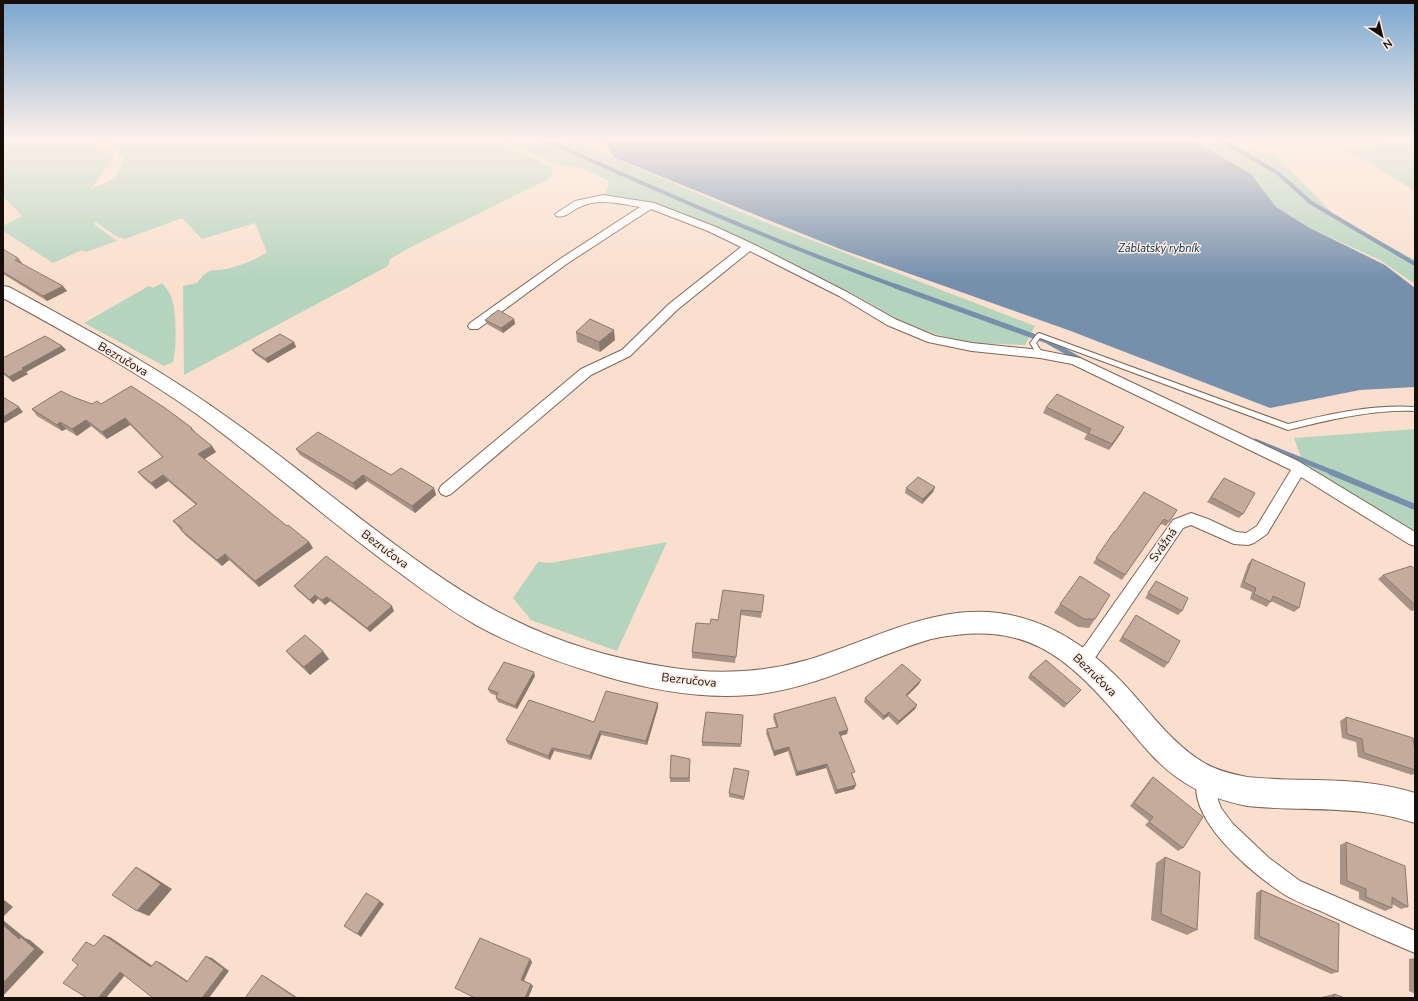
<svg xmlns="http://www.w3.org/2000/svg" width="1418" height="1001" font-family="'Nunito Sans',sans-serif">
<rect width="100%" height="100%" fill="#fadfce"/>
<g fill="#b5d4bd">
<path d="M3,138H92L115,156L91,189C107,182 121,178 123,159L105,138H492L544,163L551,169L553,174L547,180L411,247L390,259L388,266L184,375L183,286L197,283C200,280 202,276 205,274C211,268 219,271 226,269C240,266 255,260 267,252L255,223L202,239L182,218L125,239L116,236L94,221L95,225L117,241L86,252L82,250L53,263L3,231V226L22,216L3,196Z"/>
<polygon points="496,138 566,138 575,141 762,221 1035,326 1025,345 974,343 934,334 894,318 848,291 714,225 646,203 606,195 609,181 584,169 555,164"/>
<polygon points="1189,138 1226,138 1233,146 1276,155 1336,217 1415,260 1415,284 1380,260 1308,227 1276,207 1251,174"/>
<polygon points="1415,139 1415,191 1346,149"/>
<path d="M162,283C167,289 171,294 173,302C176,316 177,348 173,362L164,366L84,323L149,286L153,288Z"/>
<polygon points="1415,429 1415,532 1304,465 1294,438"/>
<polygon points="667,542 617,651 531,620 513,598 538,562 550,563"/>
</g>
<polygon fill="#7690ac" points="566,138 1189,138 1251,174 1276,207 1308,227 1385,265 1415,288 1415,387 1360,390 1270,408 1068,330 840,249 613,157 607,144 595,140 573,141"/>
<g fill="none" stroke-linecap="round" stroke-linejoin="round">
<g stroke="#7690ac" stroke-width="4">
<path d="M541,138C659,191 777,243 898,287"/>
<polyline points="1217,138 1278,173 1310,202 1415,264"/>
</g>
<g stroke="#7690ac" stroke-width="5">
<polyline points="895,286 1047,341 1079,359"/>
<polyline points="1255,441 1334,473"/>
</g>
<polyline stroke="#7690ac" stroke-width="6" points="1331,472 1415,507"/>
<g stroke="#7d6657" stroke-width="2">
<path id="service" d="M1039,333L1288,424C1329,414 1373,404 1415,407V411C1373,409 1329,420 1288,430L1040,338L1036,343L1043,354L1040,356H1038L1030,343L1037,334Z"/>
</g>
<g stroke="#7d6657" stroke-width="2">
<g id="minor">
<path d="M603,195L654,203L716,227L753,244L847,292L895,319L935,336L972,343L1040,350L1080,358L1298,461L1415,532V546L1409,544L1301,477L1267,534L1254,543L1248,545L1234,544L1191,525L1183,528L1097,655L1088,666L1082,668L1076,666L1073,660L1076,654L1085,645L1173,520L1191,513L1208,519L1236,532L1246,533L1257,526L1291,470L1072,364L1040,358L972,351L928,342L887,325L839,296L750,251L677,310L630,356L591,375L451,494L446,496L441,494L439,490L441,486L581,369L622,350L669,304L741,247L708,231L651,209L568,263L478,329H470L468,326L470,323L560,259L640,207C621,204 600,198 582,206C573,209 566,219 556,216L555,214L575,201Z"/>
<path d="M1206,770L1213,773L1216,780L1218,800L1221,808L1233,824L1269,858L1300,881L1415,931V953C1386,941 1357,928 1329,915C1315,908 1298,903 1285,895C1253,874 1181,816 1199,773Z"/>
</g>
</g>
<g stroke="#7d6657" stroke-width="2">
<path id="secondary" d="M3,286L9,287C86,329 163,370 234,422C292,463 346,509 404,551C438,576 473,600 512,619C560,643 614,659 667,667C714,675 762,673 807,660C877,639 945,597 1019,617C1057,627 1088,648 1115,675C1145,704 1169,743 1206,764C1219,771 1232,774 1247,777C1305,783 1357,775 1415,793V823C1357,804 1305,812 1247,806C1223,801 1199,793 1179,779C1157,764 1141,743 1124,723C1065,654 1025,619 931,639C871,657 813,690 750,695C700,699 651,690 604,676C560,663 516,647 476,625C443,606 412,582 381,559C319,512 260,461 198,415C136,371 69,334 3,298Z"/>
</g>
<use href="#service" fill="#fff" fill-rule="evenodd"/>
<use href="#minor" fill="#fff" fill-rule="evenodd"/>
<use href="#secondary" fill="#fff" fill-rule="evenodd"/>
</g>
<g fill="#a99386">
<polygon points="3,249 22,263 21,263 67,291 47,301 3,274"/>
<polygon points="514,319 515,324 503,333 487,324 485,320"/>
<polygon points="576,332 615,340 600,352 577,342"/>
<polygon points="294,342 296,347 268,363 255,354 252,350"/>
<polygon points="62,346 66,350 26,372 28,374 13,382 3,374 3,358"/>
<polygon points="73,397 92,404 101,404 192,428 196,433 216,452 204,459 287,526 309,542 313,548 259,587 229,560 222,566 186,536 173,521 196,505 168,481 156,489 143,478 138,472 162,457 130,425 107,439 91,426 77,436 66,429 62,431 37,416 32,409"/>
<polygon points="1046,407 1121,433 1109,450 1084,439 1087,434 1043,413"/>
<polygon points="296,449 391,475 434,488 436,495 415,513 367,481 356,490 300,455"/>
<polygon points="1224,478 1243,514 1239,518 1207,502"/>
<polygon points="935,487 933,492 922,504 905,493 906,488"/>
<polygon points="1177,510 1166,526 1161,524 1154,532 1122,580 1093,563 1114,532 1115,532"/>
<polygon points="1252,559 1299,608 1294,612 1271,601 1267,607 1250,599 1252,592 1240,587 1248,564"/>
<polygon points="1415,569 1415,610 1411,611 1378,579 1383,575"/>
<polygon points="1156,581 1182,611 1178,615 1145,598"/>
<polygon points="294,586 394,611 370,632 330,601 325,605 318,599 313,604 297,590"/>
<polygon points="764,595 761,618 741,615 735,663 692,658 692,652 710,624 718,620"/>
<polygon points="1060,604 1095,619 1089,628 1078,627 1054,613"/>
<polygon points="1136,615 1168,663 1164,668 1119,641"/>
<polygon points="286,651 329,659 310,675 293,659"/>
<polygon points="1030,674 1077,694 1064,708 1028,678"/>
<polygon points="535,676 517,709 498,702 496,698 497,696 490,693 488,689"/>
<polygon points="919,684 907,696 917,705 915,709 897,725 888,716 883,720 864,702 865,698"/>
<polygon points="658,703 658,707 647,745 601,735 591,760 554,751 550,760 508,744 506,740 594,722"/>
<polygon points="774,714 847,734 840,736 856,785 854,789 835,794 826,768 796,776 788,751 774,756 766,733 767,729 776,727 773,718"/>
<polygon points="743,715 741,747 702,746 702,742"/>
<polygon points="1346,717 1415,750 1415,773 1412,775 1358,757 1356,742 1342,738 1340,721"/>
<polygon points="690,762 690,782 670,782 670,778"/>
<polygon points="749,771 744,800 729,797 729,793"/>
<polygon points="1153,777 1183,848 1178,851 1145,825 1149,821 1130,806 1149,781"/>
<polygon points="1346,842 1408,907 1401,909 1392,904 1392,908 1385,911 1359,899 1359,892 1340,884 1340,845"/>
<polygon points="1165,857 1197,930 1187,935 1151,920 1156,863"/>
<polygon points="1261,890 1338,972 1331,974 1254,939 1256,893"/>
<polygon points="1415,958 1415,994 1409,991 1409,959"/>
<polygon points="530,959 532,962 524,981 533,986 528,998 475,998 455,988"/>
<polygon points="1334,994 1345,998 1321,998 1321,997"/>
</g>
<g fill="#8a786d">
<polygon points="18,258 22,263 19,264 15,260"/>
<polygon points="63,286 67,291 47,301 43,296"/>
<polygon points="514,319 515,324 503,333 501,328"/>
<polygon points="614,330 615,340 600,352 599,342"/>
<polygon points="294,342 296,347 268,363 265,359"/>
<polygon points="62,346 66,350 26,372 28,374 13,382 9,377 22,368"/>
<polygon points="19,407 23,412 3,424 3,417"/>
<polygon points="125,418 130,425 107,439 102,432"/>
<polygon points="86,420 91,426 77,436 72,429"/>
<polygon points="60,422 66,429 62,431 57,425"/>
<polygon points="1124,427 1121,433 1109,450 1112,444"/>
<polygon points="212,446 216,452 203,460 198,454"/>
<polygon points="163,475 168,481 156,489 151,483"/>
<polygon points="363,475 367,481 356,490 353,483"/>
<polygon points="935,487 933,492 922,504 923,499"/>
<polygon points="434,488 436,495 415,513 412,506"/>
<polygon points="309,542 313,548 259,587 255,581"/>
<polygon points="225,554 229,560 222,566 217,560"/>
<polygon points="315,595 318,599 313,604 310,600"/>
<polygon points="327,597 330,601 325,605 322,600"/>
<polygon points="392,606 394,611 370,632 367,628"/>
<polygon points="323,651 329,659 310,675 304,667"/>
<polygon points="534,672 535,676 517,709 515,706"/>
<polygon points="921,680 919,684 904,699 906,695"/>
<polygon points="658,703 658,707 647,745 646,741"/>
<polygon points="917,705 915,709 897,725 899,721"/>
<polygon points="889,712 888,716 883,720 884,716"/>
<polygon points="848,730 847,734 837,737 839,732"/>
<polygon points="600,731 601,735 591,760 590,756"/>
<polygon points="789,747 788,751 774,756 774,751"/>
<polygon points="552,748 554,751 550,760 548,756"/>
<polygon points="827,764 826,768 796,776 797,772"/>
<polygon points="856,785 854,789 835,794 837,790"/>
<polygon points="136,867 147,873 172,889 149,916 137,911"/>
<polygon points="3,899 13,907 3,917"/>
<polygon points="380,901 384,904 361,937 357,934"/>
<polygon points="3,920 25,938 30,940 44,952 3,996 3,983 19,939 3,925"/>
<polygon points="104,935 110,937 157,969 151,967"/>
<polygon points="206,956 212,958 229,971 209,998 202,998"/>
<polygon points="530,959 532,962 523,982 521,980"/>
<polygon points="156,961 161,963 192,984 187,982"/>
<polygon points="120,972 126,974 106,998 98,998"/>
<polygon points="262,975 266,977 298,998 296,998"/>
<polygon points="531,984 533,986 528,998 525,998"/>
</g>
<g fill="#c5ab9c" stroke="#8a786d">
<polygon points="3,249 18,258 15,260 63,286 43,296 3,272"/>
<polygon points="498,310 514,319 501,328 485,320"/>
<polygon points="590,319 614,330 599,342 576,332"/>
<polygon points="280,334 294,342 265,359 252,350"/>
<polygon points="45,336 62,346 22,368 24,369 9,377 3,372 3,358"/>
<polygon points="131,386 165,408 192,428 191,429 212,446 198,454 287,526 288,525 309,542 255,581 225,554 217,560 181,530 182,528 173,521 197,504 163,475 151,483 138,472 163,457 125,418 102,432 86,420 72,429 60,422 57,425 32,409 61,391 73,397 92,404 97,401 101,404"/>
<polygon points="1057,394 1124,427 1112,444 1088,433 1091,429 1046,407"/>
<polygon points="3,397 19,407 3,417"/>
<polygon points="318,432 391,475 401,468 434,488 412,506 363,475 353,483 296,449"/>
<polygon points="918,477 935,487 923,499 906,488"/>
<polygon points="1224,478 1255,493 1243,514 1211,497"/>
<polygon points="1144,492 1177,510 1169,522 1164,519 1157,529 1125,575 1096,558 1114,532 1115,532"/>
<polygon points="326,556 392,606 367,628 327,597 322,600 315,595 310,600 294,586"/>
<polygon points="1252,559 1305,583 1299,608 1273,596 1271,602 1254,594 1256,588 1244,582"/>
<polygon points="1411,566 1415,569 1415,605 1383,575"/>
<polygon points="1080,576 1110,595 1095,619 1084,619 1060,604"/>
<polygon points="1156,581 1188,598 1182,611 1148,593"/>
<polygon points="723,590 764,595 762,612 741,610 736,657 692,652 696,623 710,624 711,619 718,620"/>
<polygon points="1136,615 1180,641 1168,663 1122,637"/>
<polygon points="305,635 323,651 304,667 286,651"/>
<polygon points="1046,660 1081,690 1067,704 1030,674"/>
<polygon points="504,662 534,672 515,706 496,698 498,693 488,689"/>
<polygon points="902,664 921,680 906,695 917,705 899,721 889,712 884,716 865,698"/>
<polygon points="606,691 658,703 646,741 600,731 590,756 552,748 548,756 506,740 529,700 594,722"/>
<polygon points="835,697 848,730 839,732 855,772 851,773 856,785 837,790 827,764 797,772 789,747 774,751 767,729 778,727 774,714"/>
<polygon points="706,712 743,715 741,744 702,742"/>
<polygon points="1346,717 1413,738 1415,750 1415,770 1364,753 1362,739 1347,734"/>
<polygon points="671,755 690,759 689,778 670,778"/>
<polygon points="734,768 749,771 744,797 729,793"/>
<polygon points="1153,777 1203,817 1183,848 1149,822 1153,817 1134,803"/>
<polygon points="1346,842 1405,866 1408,907 1392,897 1392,908 1366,897 1366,889 1347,881"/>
<polygon points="1165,857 1200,872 1197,930 1161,914"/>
<polygon points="136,867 161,884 137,911 112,895"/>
<polygon points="1261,890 1339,924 1338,972 1259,936"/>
<polygon points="366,893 380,901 357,934 344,926"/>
<polygon points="3,925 19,939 21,937 35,949 3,983"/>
<polygon points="104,935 151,967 156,961 187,982 206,956 224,969 202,998 153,998 120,972 98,998 87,998 63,983 78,965 72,960 86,942 94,946"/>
<polygon points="480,938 530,959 521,980 531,984 525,998 475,998 455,988"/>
<polygon points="262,975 296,998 245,998"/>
<polygon points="1334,994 1345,998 1334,998"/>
</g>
<linearGradient id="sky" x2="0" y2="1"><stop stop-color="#7aa6d0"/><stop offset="0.5" stop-color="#fdf1e9"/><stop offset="1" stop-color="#fdf1e9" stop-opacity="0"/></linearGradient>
<rect width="1418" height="278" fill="url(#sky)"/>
<g text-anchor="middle" stroke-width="3" stroke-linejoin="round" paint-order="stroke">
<g font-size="11" font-style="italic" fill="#002b51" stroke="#ffeee4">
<text x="1159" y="252">Záblatský rybník</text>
</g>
<g font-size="12" fill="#170e09" stroke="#ffeee4">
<text transform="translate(123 359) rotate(30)" y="4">Bezručova</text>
<text transform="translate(1163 545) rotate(-55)" y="4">Svážná</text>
<text transform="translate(385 549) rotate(37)" y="4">Bezručova</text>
<text transform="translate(1095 675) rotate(44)" y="4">Bezručova</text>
<text transform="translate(689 680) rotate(6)" y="4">Bezručova</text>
</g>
</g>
<rect width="1418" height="1001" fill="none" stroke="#170e09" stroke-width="8"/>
<g transform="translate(1382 36) rotate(145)" stroke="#ffeee4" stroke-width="3" paint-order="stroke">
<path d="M0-3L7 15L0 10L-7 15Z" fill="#170e09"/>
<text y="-6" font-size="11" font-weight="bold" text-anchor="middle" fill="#170e09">N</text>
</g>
</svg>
